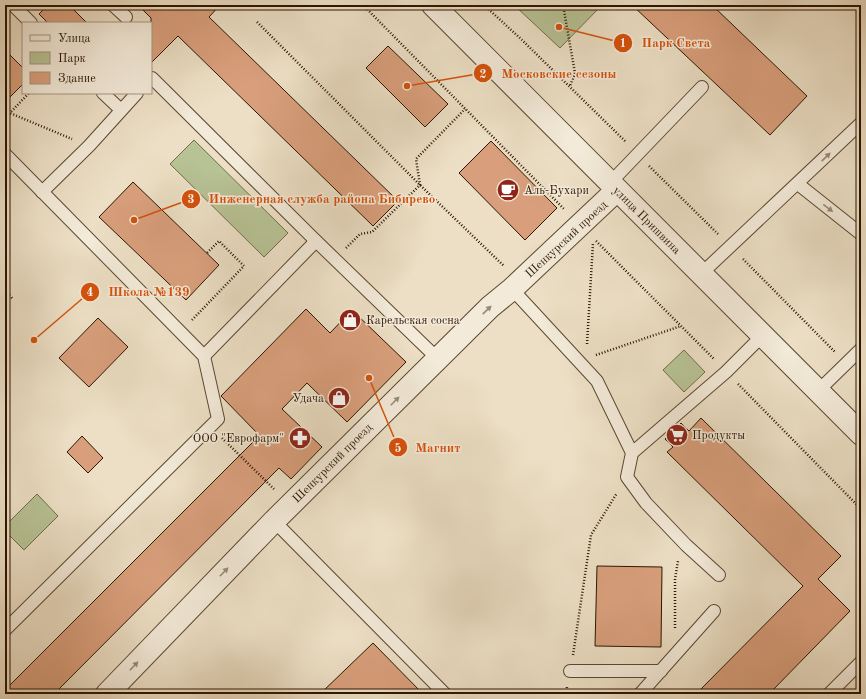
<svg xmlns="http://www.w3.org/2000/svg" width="866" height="699" font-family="'Old Standard TT',serif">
<rect width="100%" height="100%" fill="#ecdfc5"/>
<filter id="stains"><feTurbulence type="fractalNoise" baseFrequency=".005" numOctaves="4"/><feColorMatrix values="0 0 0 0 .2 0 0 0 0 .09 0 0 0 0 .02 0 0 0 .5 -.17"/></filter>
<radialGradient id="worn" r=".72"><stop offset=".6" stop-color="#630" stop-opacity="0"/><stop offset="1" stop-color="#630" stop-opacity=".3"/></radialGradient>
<g fill="#b7c295" stroke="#726c4a">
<polygon points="514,5 602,5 560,48"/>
<polygon points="194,140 288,233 264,257 170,164"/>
<polygon points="684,350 705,372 684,392 663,370"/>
<polygon points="37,494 58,516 24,550 5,531 5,526"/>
</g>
<g fill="#d99f7c" stroke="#2c1500">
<polygon points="48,5 69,5 87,23 48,23 39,14"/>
<polygon points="138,5 220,5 209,17 398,201 373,226 178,36 151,63 151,18"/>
<polygon points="632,5 712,5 807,96 770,135"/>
<polygon points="388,46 448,104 425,127 366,68"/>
<polygon points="5,50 23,68 23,84 5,102"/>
<polygon points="491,141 557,208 525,240 459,173"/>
<polygon points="133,182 219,265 186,300 99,217"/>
<polygon points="306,309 330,333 352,310 406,362 347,422 307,383 282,409 322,447 291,479 279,468 54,694 5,694 5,690 253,442 252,441 258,434 221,396"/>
<polygon points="98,318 128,347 89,387 59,358"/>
<polygon points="701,418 841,556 818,579 850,611 769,694 696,694 803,586 667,452 673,447 665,439 681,423 689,431"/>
<polygon points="82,436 103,458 88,473 67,452"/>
<polygon points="597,566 662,567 661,647 595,646"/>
<polygon points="373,643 423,694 320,694"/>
</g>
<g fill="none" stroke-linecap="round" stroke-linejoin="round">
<g stroke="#5c4831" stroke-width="14">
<g id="service">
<polyline points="13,5 31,23"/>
<polyline points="113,5 126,17"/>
<polyline points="151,78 152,78 316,241 438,359"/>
<polyline points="103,93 121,110"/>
<polyline points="5,154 204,356 218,419 5,630"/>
<polyline points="610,183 702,87"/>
<polyline points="798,184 861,234"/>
<polyline points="42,192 89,146 137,93"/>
<polyline points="701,274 861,123"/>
<polyline points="512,289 597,381 632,453 627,477 646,503 686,545 719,575"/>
<polyline points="204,356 316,241"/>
<polyline points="818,391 861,349"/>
<polyline points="632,453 726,372 763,335"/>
<polyline points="274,521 445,694"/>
<polyline points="570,671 661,671"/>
<polyline points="640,694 714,611"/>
<polyline points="829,694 861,662"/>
</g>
</g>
<g stroke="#5c4831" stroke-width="24">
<polyline id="minor" points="107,694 274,521 490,307 512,289 617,190"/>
</g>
<g stroke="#5c4831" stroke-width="24">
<polyline id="tertiary" points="433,5 861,434"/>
</g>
<g stroke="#2c1500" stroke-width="2.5" stroke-dasharray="1 2" stroke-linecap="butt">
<polyline points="363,5 564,209"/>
<polyline points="484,5 521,39 626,142"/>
<polyline points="563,5 575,73 570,86"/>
<polyline points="257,22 420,185 504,266"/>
<polyline points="5,111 72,139"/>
<polyline points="5,118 29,93"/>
<polyline points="649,166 718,234"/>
<polyline points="596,241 714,359"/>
<polyline points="346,248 360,234 372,232 420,185 416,159 465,109"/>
<polyline points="743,259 835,352"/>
<polyline points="5,291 13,299"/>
<polyline points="192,320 244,266 219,241 207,253"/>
<polyline points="587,344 593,243"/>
<polyline points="596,355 681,326"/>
<polyline points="738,384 861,509"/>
<polyline points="222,438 274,489"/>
<polyline points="675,628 675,579 678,561"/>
<polyline points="573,655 591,535 617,493"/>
<polyline points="566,694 567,687"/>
</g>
<use href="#service" stroke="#f3ead9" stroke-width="12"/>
<use href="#minor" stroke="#f3ead9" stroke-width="22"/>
<use href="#tertiary" stroke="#f3ead9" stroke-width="22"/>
</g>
<defs><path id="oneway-solid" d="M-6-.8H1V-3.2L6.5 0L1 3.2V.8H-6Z"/></defs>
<g fill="#998a77">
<use href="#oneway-solid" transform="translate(826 157) rotate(-44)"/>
<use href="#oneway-solid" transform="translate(828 208) rotate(38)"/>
<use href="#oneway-solid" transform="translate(487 310) rotate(-44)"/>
<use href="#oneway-solid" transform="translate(395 401) rotate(-45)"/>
<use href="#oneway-solid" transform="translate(224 572) rotate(-46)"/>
<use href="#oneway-solid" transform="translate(134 666) rotate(-46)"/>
</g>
<defs>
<g id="cafe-disc" transform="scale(1.15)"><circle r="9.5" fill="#8f2418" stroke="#f3ead9"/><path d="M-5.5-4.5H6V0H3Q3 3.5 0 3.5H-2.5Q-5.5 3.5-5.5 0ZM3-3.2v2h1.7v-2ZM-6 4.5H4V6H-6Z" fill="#fff"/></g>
<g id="shop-disc" transform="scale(1.15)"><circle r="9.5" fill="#8f2418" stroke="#f3ead9"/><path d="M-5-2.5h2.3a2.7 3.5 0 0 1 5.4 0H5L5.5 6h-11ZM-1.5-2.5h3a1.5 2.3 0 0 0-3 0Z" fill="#fff"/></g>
<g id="supermarket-disc" transform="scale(1.15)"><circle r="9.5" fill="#8f2418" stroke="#f3ead9"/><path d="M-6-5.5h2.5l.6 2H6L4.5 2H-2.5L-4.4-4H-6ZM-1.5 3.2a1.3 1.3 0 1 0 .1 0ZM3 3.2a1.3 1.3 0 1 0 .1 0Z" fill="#fff"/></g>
<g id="pharmacy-disc" transform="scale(1.15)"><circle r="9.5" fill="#8f2418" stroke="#f3ead9"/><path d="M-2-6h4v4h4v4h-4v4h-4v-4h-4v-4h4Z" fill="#fff"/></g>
</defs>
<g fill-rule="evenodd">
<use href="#cafe-disc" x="508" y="190"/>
<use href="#shop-disc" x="350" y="320"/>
<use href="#shop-disc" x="339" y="398"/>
<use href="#supermarket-disc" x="677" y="435"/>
<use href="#pharmacy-disc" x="300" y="438"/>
</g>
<g text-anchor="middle" stroke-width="3" stroke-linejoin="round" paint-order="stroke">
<g font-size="12" fill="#2c1500" stroke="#f3ead9" text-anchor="start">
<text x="524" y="194">Аль-Бухари</text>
<text x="366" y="324">Карельская сосна</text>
<text x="324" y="402" text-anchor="end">Удача</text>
<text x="692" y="439">Продукты</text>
<text x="284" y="442" text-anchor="end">ООО "Еврофарм"</text>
</g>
<g font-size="12" fill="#2c1500" stroke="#f3ead9">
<text transform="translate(647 220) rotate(45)" y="4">улица Пришвина</text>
<text transform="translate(566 239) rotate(-43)" y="4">Шенкурский проезд</text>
<text transform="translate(332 463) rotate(-45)" y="4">Шенкурский проезд</text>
</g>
</g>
<path fill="none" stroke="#d5520b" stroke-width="1.5" d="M559 27L623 43M407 86L483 73M134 220L191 199M34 340L90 292M369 378L398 447"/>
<g fill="#d5520b" stroke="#f3ead9" stroke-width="1.5">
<circle cx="559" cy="27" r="4"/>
<circle cx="407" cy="86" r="4"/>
<circle cx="134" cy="220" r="4"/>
<circle cx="34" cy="340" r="4"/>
<circle cx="369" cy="378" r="4"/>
<circle cx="623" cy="43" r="10"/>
<circle cx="483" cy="73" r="10"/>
<circle cx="191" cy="199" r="10"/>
<circle cx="90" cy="292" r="10"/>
<circle cx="398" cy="447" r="10"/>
</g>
<g font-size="12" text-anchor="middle" font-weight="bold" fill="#fff">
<text x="623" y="47">1</text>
<text x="483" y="78">2</text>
<text x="191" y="203">3</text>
<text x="90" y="296">4</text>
<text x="398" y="452">5</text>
</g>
<g font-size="13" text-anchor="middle" font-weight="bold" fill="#d5520b" stroke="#f3ead9" stroke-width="3" stroke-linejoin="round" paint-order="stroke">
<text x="676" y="47">Парк Света</text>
<text x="559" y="78">Московские сезоны</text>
<text x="322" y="203">Инженерная служба района Бибирево</text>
<text x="149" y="296">Школа №139</text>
<text x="438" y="452">Магнит</text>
</g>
<rect width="866" height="699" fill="none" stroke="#ecdfc5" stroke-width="20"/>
<rect x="6" y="6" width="854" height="687" fill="none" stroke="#2c1500" stroke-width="2"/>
<rect x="10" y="10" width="846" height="679" fill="none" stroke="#2c1500"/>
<rect x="22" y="22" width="130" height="72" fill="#f3ead9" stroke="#a39582"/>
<rect x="30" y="35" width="20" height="6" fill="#f3ead9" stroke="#a39582"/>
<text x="58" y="42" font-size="12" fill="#2c1500">Улица</text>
<rect x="30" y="52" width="20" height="12" fill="#b7c295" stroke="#a39582"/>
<text x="58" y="62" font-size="12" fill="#2c1500">Парк</text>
<rect x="30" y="72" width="20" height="12" fill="#d99f7c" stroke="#a39582"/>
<text x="58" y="82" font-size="12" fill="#2c1500">Здание</text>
<rect width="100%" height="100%" filter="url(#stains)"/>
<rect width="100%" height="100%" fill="url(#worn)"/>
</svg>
